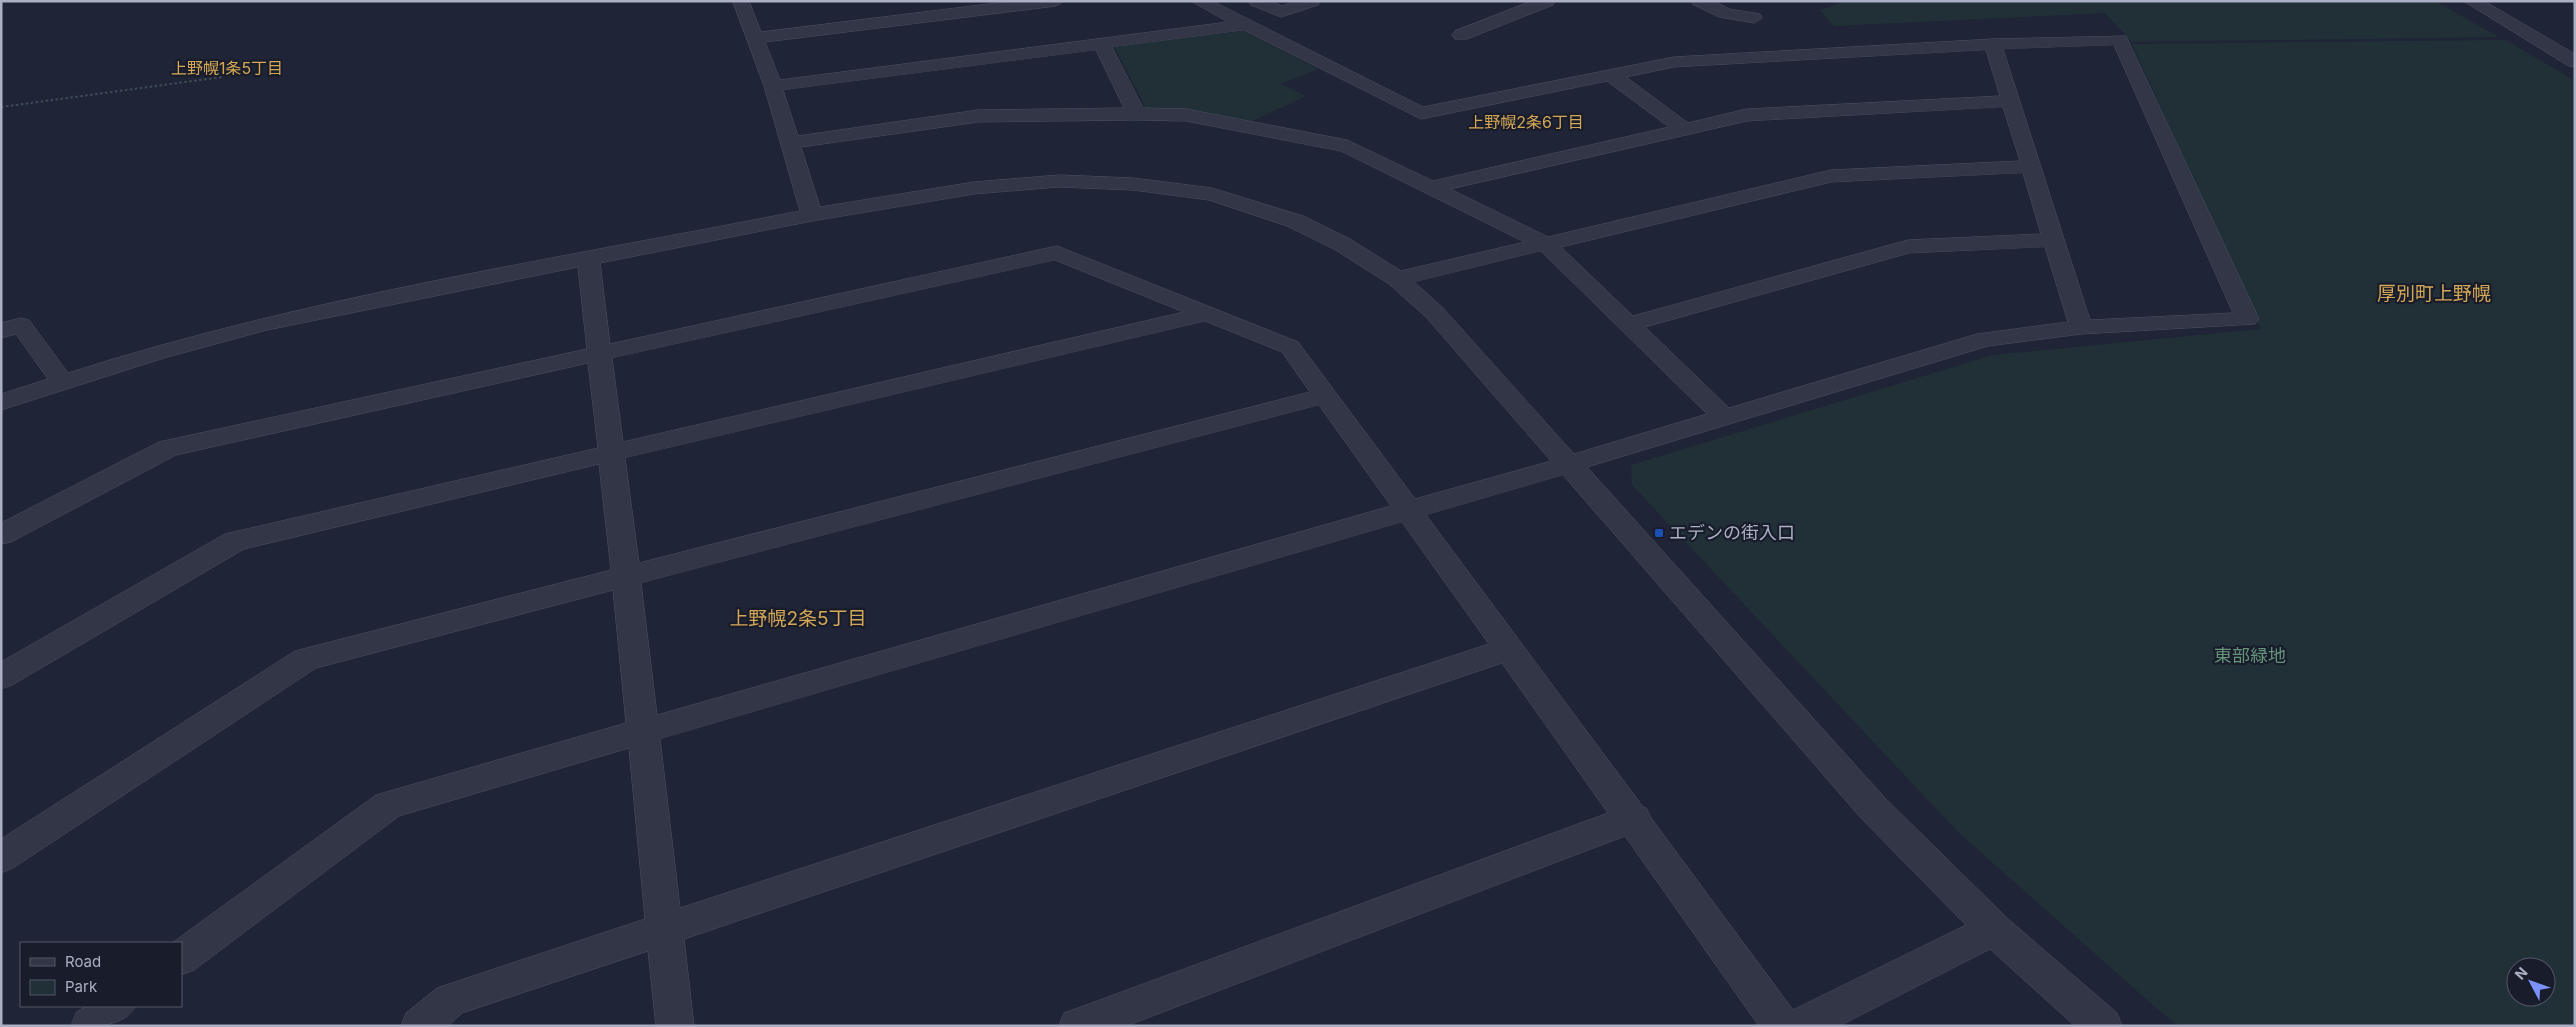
<svg xmlns="http://www.w3.org/2000/svg" width="2576" height="1027" font-family="Inter,'Noto Sans JP',sans-serif">
<rect width="100%" height="100%" fill="#1f2436"/>
<g fill="#213037" fill-rule="evenodd">
<polygon points="1847,1 2435,1 2499,37 2132,42 2105,13 1834,26 1820,10"/>
<polygon points="1244,31 1318,69 1281,84 1306,96 1252,121 1192,111 1147,110 1114,46"/>
<path d="M2506,40L2575,81V1026H2179L2163,1014L1957,831L1632,485L1631,465L1993,355L2261,329L2132,44ZM2516,967H2546V997H2516Z"/>
</g>
<g fill="none" stroke-linecap="round" stroke-linejoin="round">
<g stroke="#4d5162" stroke-width="1">
<g id="minor">
<path d="M733,1H749L761,32L1013,1H1064L1056,6L765,42L780,80L1228,22L1191,1H1212L1423,107L1674,57L1993,39L2126,36L2259,319L2255,324L2081,334L1988,346L1587,467L1885,798L2007,918L2117,1013L2122,1026H2075L1990,949L1839,1026H1759L1625,836L1126,1026H1059L1064,1013L1078,1008L1608,813L1502,663L684,939L694,1026H656L648,951L462,1013L448,1026H401L406,1013L437,988L645,919L629,748L399,816L194,970L181,975V943H172L376,795L626,723L613,590L316,668L13,868L1,873V839L295,651L611,570L599,464L244,549L12,685L1,689V662L225,534L598,448L588,363L176,455L11,542L1,544V523L159,442L587,349L578,267L267,330L164,358L1,410V394L48,379L16,334L1,338V323L21,318L29,320L68,373C306,297 555,259 800,211L764,86ZM1244,30L1421,119L1607,81L1669,127L1433,181L1347,140L1186,109L1143,108L1112,47ZM2114,45L2233,313L2090,320L2003,49ZM1096,50L1124,108L978,110L798,136L783,90ZM1986,50L2000,96L1747,109L1688,123L1626,77L1674,67ZM2003,107L2020,161L1831,170L1548,237L1450,189L1747,121ZM1136,120L1186,121L1341,151L1525,242L1401,271L1350,239L1303,216L1212,188L1133,178L1059,175L974,182L820,207L801,147L978,122ZM2023,173L2041,234L1908,240L1633,316L1561,247L1831,182ZM1059,187L1133,190L1209,200L1287,226L1334,249L1389,284L1426,317L1551,461L1415,499L1298,342L1057,246L610,344L600,263L812,221L974,194ZM2045,247L2068,322L1977,334L1729,408L1645,327L1909,253ZM1541,251L1707,414L1574,454L1442,307L1414,282ZM1055,260L1184,312L623,442L612,358ZM1205,321L1282,352L1310,392L639,563L625,458ZM1319,405L1391,506L657,715L641,583ZM1563,475L1861,818L1966,925L1793,1010L1651,818L1646,808L1643,807L1426,515ZM1402,522L1489,644L680,908L660,739Z"/>
<polygon points="1249,1 1271,1 1282,6 1295,1 1320,1 1318,5 1281,17 1251,5"/>
<polygon points="1532,1 1555,1 1553,5 1467,39 1455,39 1452,35 1455,31"/>
<polygon points="1692,1 1714,1 1729,9 1760,14 1762,18 1754,23 1719,17 1694,5"/>
<polygon points="2464,1 2484,1 2575,54 2575,67 2569,66"/>
<path d="M87,1006H136C123,1027 99,1026 71,1026L76,1013Z"/>
</g>
</g>
<polyline stroke="#3e4d55" stroke-width="2" stroke-dasharray="2.5 2.5" stroke-linecap="butt" points="1,107 222,77"/>
<use href="#minor" fill="#323647" fill-rule="evenodd"/>
</g>
<rect fill="#1a4fb4" stroke="#181c2b" stroke-width="2" x="1654" y="528" width="10" height="10" rx="2.5"/>
<g text-anchor="middle" stroke-width="4.5" stroke-linejoin="round" paint-order="stroke">
<g font-size="16" fill="#d5a856" stroke="#181c2b">
<text x="227" y="74">上野幌1条5丁目</text>
<text x="1526" y="128">上野幌2条6丁目</text>
</g>
<g font-size="18" fill="#acb0c4" stroke="#181c2b" text-anchor="start">
<text x="1669" y="539">エデンの街入口</text>
</g>
<g font-size="18" fill="#649479" stroke="#181c2b">
<text x="2250" y="662">東部緑地</text>
</g>
<g font-size="19" fill="#d5a856" stroke="#181c2b">
<text x="2434" y="300">厚別町上野幌</text>
<text x="798" y="625">上野幌2条5丁目</text>
</g>
</g>
<rect width="2576" height="1027" fill="none" stroke="#acb0c4" stroke-width="5"/>
<rect x="20" y="942" width="162" height="65" fill="#181c2b" stroke="#535768"/>
<rect x="30" y="958" width="25" height="8" fill="#323647" stroke="#535768"/>
<text x="65" y="967" font-size="15" fill="#acb0c4">Road</text>
<rect x="30" y="980" width="25" height="15" fill="#213037" stroke="#535768"/>
<text x="65" y="992" font-size="15" fill="#acb0c4">Park</text>
<g transform="translate(2531 982) rotate(311)"><circle r="24" fill="#181c2b" stroke="#535768"/>
<path d="M0-4L9 19L0 12L-9 19Z" fill="#7b92fa"/>
<text y="-8" font-size="14" font-weight="bold" text-anchor="middle" fill="#acb0c4">N</text>
</g>
</svg>
